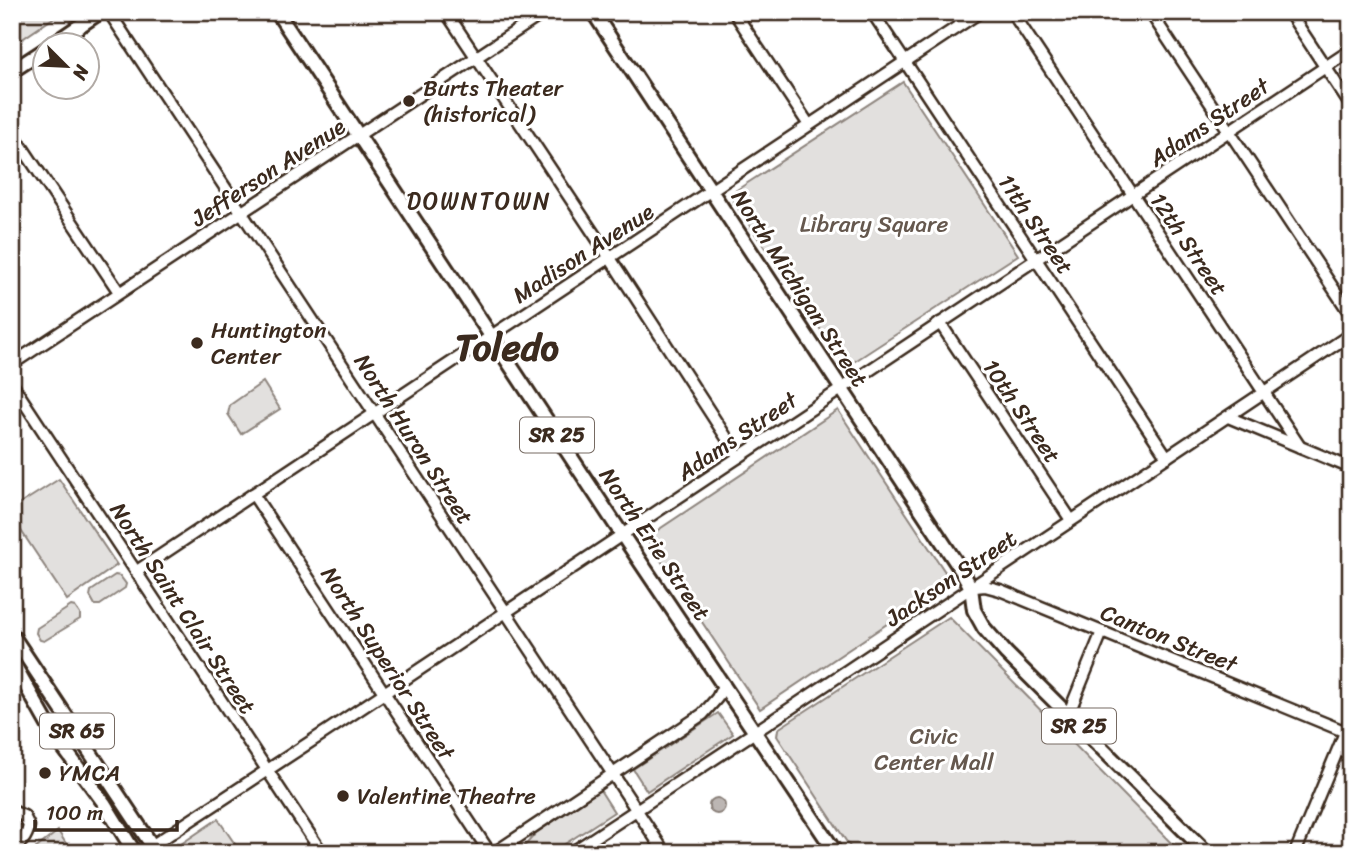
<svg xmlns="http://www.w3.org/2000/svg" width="1363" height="865" font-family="Sriracha,sans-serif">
<rect width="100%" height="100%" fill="#fff"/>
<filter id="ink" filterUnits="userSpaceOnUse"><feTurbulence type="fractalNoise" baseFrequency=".0143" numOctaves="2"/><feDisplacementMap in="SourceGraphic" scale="14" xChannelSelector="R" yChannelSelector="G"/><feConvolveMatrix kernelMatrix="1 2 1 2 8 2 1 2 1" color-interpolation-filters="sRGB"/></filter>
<g filter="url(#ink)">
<g fill="#e2e0de" stroke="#8e857e" stroke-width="2">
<polygon points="12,12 62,12 12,46"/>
<polygon points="903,82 1018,255 846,367 729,195"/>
<polygon points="263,382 280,409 241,434 228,414 230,405"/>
<polygon points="838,410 951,581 760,709 646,538"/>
<polygon points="59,479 117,565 67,600 12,517 12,509"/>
<polygon points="115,575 120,576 126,584 125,588 100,605 95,605 90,596 91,591"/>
<polygon points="71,606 75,607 80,614 80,619 44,641 40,640 36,633 37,628"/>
<polygon points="949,617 1181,853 854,853 777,736 778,729"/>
<polygon points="718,713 733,734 647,791 633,769"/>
<polygon points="600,790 614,812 551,853 523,853 521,850 536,833"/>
<polygon points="218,819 241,853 177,853 178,846"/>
<polygon points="58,831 72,853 30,853"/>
</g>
<circle fill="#bcb6b3" stroke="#887e77" stroke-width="2" cx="717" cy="806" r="8"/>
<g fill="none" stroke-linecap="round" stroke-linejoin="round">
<g stroke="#3b2a1e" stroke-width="15">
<g id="minor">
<polyline points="109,12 665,853"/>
<polyline points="446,12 610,258 739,457"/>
<polyline points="734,12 809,125"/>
<polyline points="872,12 1167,457"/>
<polyline points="1012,12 1300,447"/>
<polyline points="1150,12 1351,315"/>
<polyline points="1289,12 1351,106"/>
<polyline points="12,132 119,292"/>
<polyline points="940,323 1071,520"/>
<polyline points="12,364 545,12"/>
<polyline points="12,384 322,853"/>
<polyline points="1228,417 1351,468"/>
<polyline points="253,494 490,853"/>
<polyline points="137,571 980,12"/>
<polyline points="975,587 985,586 1000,590 1351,734"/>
<polyline points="1068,715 1102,632"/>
<path d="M12,811L24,816L29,826C27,836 22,844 12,846"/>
<polyline points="144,853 153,845 327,731 1351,50"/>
<polyline points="494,853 703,714 717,698 724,684"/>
<polyline points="571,853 767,724 1351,334"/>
<polyline points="1295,853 1351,718"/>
</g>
</g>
<g stroke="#3b2a1e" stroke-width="18">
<g id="major">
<polyline points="277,12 629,545 836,853"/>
<polyline points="593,12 963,573 971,588 974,610 984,628 1006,653 1207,853"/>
<polyline points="50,46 100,12"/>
<polyline points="12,71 46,49"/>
<polyline points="12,635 157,853"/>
<polyline points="12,661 52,732 104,803 135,853"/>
</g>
</g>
<use href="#minor" stroke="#fff" stroke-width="10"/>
<use href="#major" stroke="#fff" stroke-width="12"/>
</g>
</g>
<g fill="#3b2a1e" stroke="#fff" stroke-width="2.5">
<circle cx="409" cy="101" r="7"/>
<circle cx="197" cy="343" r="7"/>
<circle cx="45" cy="773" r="7"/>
<circle cx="343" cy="796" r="7"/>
</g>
<g text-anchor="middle" stroke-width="6" stroke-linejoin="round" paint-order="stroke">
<g fill="#fff" stroke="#766a62" stroke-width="2">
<rect x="520" y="417.5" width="74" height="35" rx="5"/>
<rect x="1042" y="708.5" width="74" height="35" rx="5"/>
<rect x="40" y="713.5" width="74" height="35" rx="5"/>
</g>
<g font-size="21" font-weight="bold" fill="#3b2a1e">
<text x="557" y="442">SR 25</text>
<text x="1079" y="733">SR 25</text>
<text x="77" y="738">SR 65</text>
</g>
<g font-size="23" fill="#3b2a1e" stroke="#fff" text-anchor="start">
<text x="423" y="96">Burts Theater<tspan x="423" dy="26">(historical)</tspan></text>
<text x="211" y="338">Huntington<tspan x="211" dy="26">Center</tspan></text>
<text x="59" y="781">YMCA</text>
<text x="357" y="804">Valentine Theatre</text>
</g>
<g font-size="23" fill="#3b2a1e" stroke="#fff">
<text transform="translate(1209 122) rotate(-34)" y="8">Adams Street</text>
<text transform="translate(268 172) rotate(-33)" y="8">Jefferson Avenue</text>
<text transform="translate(1036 224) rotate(56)" y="8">11th Street</text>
<text transform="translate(1189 244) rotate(56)" y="8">12th Street</text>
<text transform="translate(583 253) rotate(-33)" y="8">Madison Avenue</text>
<text transform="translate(800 288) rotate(57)" y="8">North Michigan Street</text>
<text transform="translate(1022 411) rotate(56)" y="8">10th Street</text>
<text transform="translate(737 436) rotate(-34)" y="8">Adams Street</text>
<text transform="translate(414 439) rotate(57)" y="8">North Huron Street</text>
<text transform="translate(655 544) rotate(56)" y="8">North Erie Street</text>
<text transform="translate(951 578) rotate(-34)" y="8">Jackson Street</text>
<text transform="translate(183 608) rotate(57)" y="8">North Saint Clair Street</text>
<text transform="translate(1169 638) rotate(22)" y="8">Canton Street</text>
<text transform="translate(388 663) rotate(57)" y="8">North Superior Street</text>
</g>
<g font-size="23" fill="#65584e" stroke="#fff">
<text x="874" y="232">Library Square</text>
<text x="934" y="744">Civic<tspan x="934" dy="26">Center Mall</tspan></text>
</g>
<g font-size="24" letter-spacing="2" fill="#3b2a1e" stroke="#fff">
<text x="479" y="209">DOWNTOWN</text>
</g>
<g font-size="37" font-weight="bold" fill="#3b2a1e" stroke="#fff">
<text x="507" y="360">Toledo</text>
</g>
</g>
<rect width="1363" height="865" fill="none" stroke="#fff" stroke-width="42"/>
<rect x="21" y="21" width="1321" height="823" fill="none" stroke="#3b2a1e" stroke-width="2.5" filter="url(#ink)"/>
<g transform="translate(66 66) rotate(114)"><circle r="33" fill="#ffffff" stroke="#b1aaa5" stroke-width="2"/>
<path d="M0-5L12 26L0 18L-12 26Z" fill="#3b2a1e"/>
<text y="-10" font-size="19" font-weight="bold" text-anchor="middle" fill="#3b2a1e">N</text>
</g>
<path d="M35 820v10h142v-10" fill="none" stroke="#3b2a1e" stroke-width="3.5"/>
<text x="46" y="820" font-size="21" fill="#3b2a1e" stroke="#ffffff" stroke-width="5" paint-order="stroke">100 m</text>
</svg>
